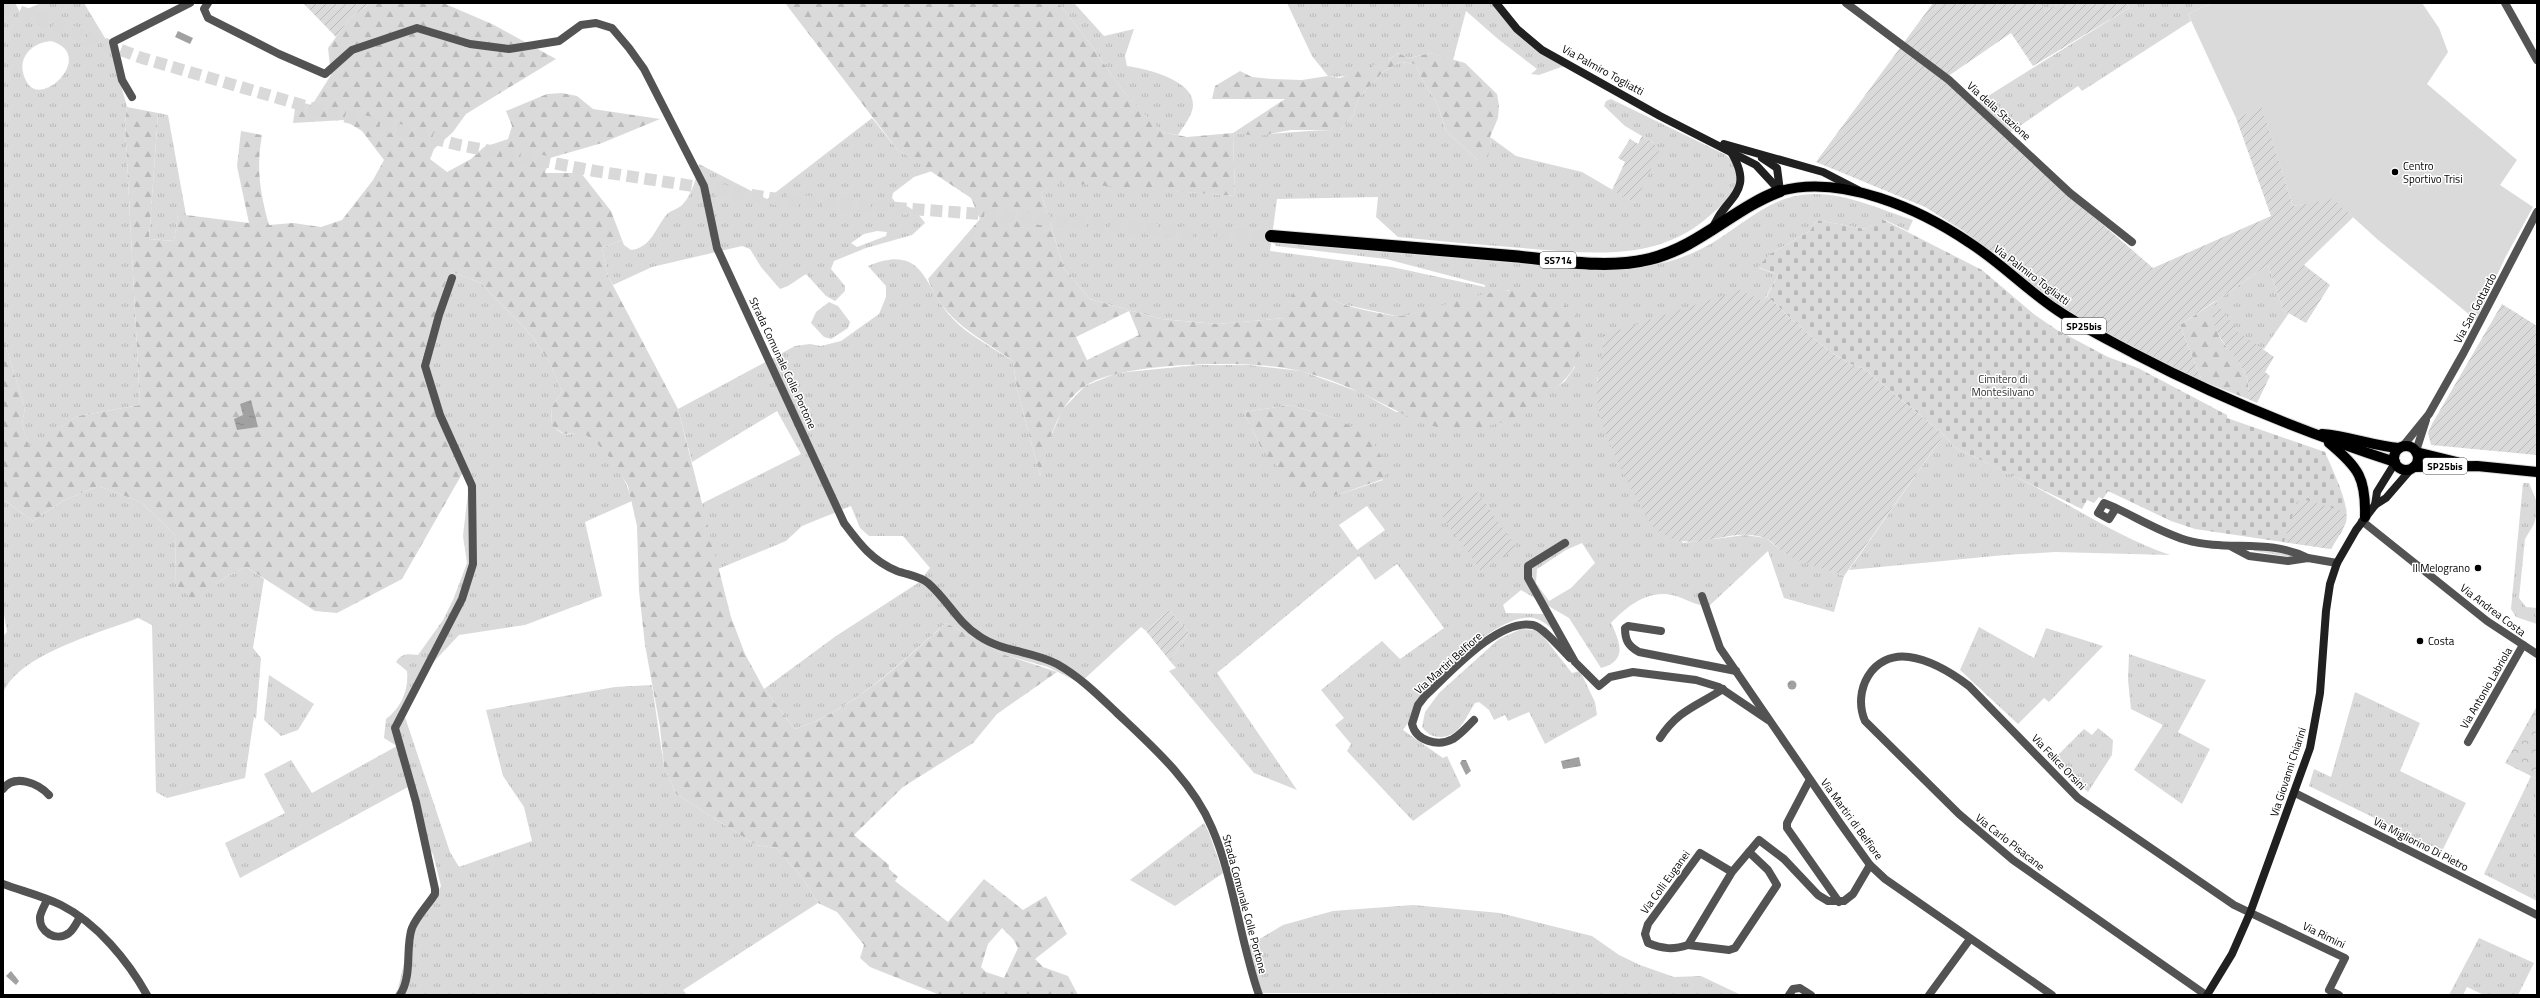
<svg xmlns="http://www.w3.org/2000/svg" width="2540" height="998" font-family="'Titillium Web',sans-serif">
<defs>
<pattern id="grass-tufts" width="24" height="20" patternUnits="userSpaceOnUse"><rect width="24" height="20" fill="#dadada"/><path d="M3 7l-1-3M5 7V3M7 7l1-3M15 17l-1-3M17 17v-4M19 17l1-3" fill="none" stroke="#b9b9b9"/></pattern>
<pattern id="forest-firs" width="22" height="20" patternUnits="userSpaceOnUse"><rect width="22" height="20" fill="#dadada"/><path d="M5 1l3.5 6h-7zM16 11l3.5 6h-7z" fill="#b9b9b9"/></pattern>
<pattern id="cemetery-stones" width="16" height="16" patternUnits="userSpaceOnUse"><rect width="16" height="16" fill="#dadada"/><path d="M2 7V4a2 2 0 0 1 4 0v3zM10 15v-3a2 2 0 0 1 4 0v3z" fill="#b9b9b9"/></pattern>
<pattern id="park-crowns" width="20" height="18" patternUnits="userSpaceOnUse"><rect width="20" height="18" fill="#dadada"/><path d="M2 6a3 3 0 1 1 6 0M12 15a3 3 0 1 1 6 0" fill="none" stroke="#b9b9b9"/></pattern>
<pattern id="garden-furrows" width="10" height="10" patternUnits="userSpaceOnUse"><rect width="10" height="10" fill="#dadada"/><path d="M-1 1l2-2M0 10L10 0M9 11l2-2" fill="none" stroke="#b9b9b9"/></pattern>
<pattern id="water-ripples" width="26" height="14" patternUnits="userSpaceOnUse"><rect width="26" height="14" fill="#a1a1a1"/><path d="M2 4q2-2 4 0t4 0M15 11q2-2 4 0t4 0" fill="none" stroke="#898989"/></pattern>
</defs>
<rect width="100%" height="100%" fill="#fff"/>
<g fill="url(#grass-tufts)" fill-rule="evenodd">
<path d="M3,3H15L20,12L41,3H84L111,48L127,107L125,124L140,405L78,416L29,447L22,424L25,408L3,337ZM51,41C96,54 44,107 28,84C14,63 28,43 51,41Z"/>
<path d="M1058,3H1074L1104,36L1134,29L1125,56L1127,66C1147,69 1194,80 1193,105C1193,115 1183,127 1178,135L1162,132L1147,118L1123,91L1083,34Z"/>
<path d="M1287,3H1491L1516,32L1564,66L1539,75L1531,74L1537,69L1498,39L1466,11L1453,60L1431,53L1409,58L1398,53C1381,67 1349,80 1328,76L1312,56Z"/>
<polygon points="2040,3 2059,3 2046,11"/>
<polygon points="2127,3 2212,3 2188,14 2191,21 2082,91 2078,86 2005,136 1972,106 2129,8"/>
<path d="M1400,62L1415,64L1422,79L1437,103L1446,131L1478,160L1491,145L1490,137L1516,156L1582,172L1635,203L1654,143L1625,126L1604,106L1606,101L1611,99L1726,155C1739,166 1740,180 1731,194C1725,204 1716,210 1707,218C1655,263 1587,253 1522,248C1481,245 1440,241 1398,237L1376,217L1378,197L1277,199L1270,251L1392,267L1485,287V285L1386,259L1276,246L1274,243L1598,270C1634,269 1668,266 1701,249C1734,233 1763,200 1801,195C1838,189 1879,209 1913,220L1908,231L1883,219L1865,229L1817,220L1810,231L1770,254L1759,268L1778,275L1763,302L1604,336L1603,359L1597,380V400L1610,443L1683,543L1745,535L1766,538L1785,554L1844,576L1834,612L1784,598L1768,551L1709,606C1697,606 1688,600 1676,596C1650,588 1628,605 1611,623C1620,642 1628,661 1601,668L1569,618L1521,590L1503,605L1506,613L1545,614L1558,635C1551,628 1544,620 1533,618C1504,613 1458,657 1440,678C1426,694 1416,713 1403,730L1443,758L1447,756L1461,786L1413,821L1347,751L1351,744L1335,725L1344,718L1321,690L1382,641L1400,659L1444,628L1397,564L1375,580L1359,556L1217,673L1297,790L1254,773L1169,671L1176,668L1170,661L1189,632L1169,610L1146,631L1141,627L1080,683L1048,667L1005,655L946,623C901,662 852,711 795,729L764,689L836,636L918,583L930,568L903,536H869L860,528L851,506L802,526L786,541L718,569L701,504L801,454L777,411L692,462L678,409L795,346L810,344L821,346L841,341L879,314L886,297V286L868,266C926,242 923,288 953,319C968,335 995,349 1013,361L1017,389L1040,476L1047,446L1062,410L1085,386L1117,373L1198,365H1249L1301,371L1362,393L1396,412L1537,402L1565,381L1575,367L1509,290L1401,317L1342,304L1317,291L1285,318L1218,324L1161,319L1090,299L1064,269L1041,193L1054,181L1235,196L1233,133C1269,137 1304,129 1340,130L1353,116L1359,97L1383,72ZM1290,405L1335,418L1383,480L1337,495L1261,448L1244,412ZM1367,506L1385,530L1357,550L1339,525ZM1582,543L1595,563L1571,588L1549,601L1536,583L1537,569L1566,550Z"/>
<polygon points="158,113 168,115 186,215 178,215 174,241 149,239"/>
<path d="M872,118L897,149L932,171L914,177L893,193L892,198L896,203C909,204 918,213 925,223L912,235L866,248L834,261L831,269L845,286V291L835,301L826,296L806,274L788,286L780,289L761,267L750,249L742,246L652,267L613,285L608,276L602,248L622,240L624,245L631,250C651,248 656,227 667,214C671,210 679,209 683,204C693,193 696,178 699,164L767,199ZM877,231L887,232L886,236L857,247L851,243L864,234Z"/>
<path d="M2268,265L2283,310L2289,313L2264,349C2242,345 2227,318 2216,301Z"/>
<path d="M453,272L481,283L532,336L550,363L562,392L552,407L551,425C555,427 560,433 564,434C569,436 576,432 582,433C605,440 627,480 632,501L585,522L602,596L525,625L459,635L428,668L405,717L450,852L459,867L532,841L524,807L503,776L486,710L615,687L652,685L664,767L676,794L756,845L776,848L801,876L818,903L683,990L687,995H394L398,989L404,963L407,929L431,906L441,886L433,854L421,841L408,787L240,878L225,843L285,813L264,774L291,760L312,793L397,746L384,738L386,719C401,708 409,690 407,671L396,662C402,653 408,654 418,655L443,620L453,600L467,563L463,536L468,492L466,467L454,436L420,367L446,281Z"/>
<polygon points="829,302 838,306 850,322 848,328 831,339 824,337 811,323 816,312"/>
<path d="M1944,435L1954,447C1986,463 2019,477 2050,495C2090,517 2126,540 2170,555L2055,552L2005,555L1849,570Z"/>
<polygon points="2523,483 2529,483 2536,500 2537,513 2534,524 2525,539 2519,598 2526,607 2537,608 2537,624 2516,617 2511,609"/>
<path d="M98,486L141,502L175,535L176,585L193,599L226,577L246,567L264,579L253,648L261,658L256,719L254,717L245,778L167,798L156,792L152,625L138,618C100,633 19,654 3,693V636L7,632L3,608V499L33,521L63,501Z"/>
<polygon points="2254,549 2291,555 2291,557 2254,551"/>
<polygon points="1979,627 2034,658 2046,628 2103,646 2049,702 2044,698 2018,724 1960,670"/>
<path d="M1521,629L1534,630L1542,635L1572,673L1580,671L1595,702L1597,715L1545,744L1529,712L1508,721L1505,715L1494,720L1489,710L1479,702L1475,703C1466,717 1459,737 1441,737C1432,737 1428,734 1422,727L1425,712L1439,693L1499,639Z"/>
<polygon points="2129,654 2206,680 2178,732 2210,749 2182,804 2134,770 2163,725 2131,709 2128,680"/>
<polygon points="269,675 314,704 298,730 281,736 264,720"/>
<polygon points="2355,692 2420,723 2400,771 2466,803 2442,851 2309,786 2314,769 2331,777"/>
<polygon points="2098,728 2113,740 2112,755 2088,792 2053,760 2084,729 2092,735"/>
<polygon points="2531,776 2537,779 2537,901 2484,874"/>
<polygon points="1204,823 1209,833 1223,873 1175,906 1130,880"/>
<polygon points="1413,905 1500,913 1592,936 1619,955 1640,965 1674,977 1701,976 1741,995 1262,993 1248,946 1283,925 1333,911"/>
<polygon points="2479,938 2534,963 2518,995 2484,995 2467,987 2463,995 2449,995"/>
</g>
<g fill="url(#forest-firs)" fill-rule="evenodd">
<path d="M371,3H443L492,24L556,59L466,114L453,132L434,149L430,159L447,172L471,159L484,147L508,139L512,126L506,111L547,94L562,93L577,96L593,109L660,119L602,143L550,158L545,173H581L611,211L622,240L602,248L608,276L678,409L731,617L745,654L764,689L795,729C852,711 902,662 946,623L1005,655L1057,672L997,714L973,743L903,787L854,835L889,865V869L898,877L895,881L948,922L984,879L1023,910L1046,896L1067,934L1035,959L1043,967L1068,976L1078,995H940L870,967L860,958L864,945L837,912L818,903L801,876L776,848L756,845L676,794L664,767L660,727L645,645L639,591L637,526L628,486L612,460L594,440L582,433L564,434L551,425L552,407L562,392L550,363L532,336L481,283L453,272L446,281L420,367L454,436L466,467L402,579L337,613L315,611L246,567L226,577L193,600L176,585L175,535L141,502L98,486L63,501L33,521L3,499V337L25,408L22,424L29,446L78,416L140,405L125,124L127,107L158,113L149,239L174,241L178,214L249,223L237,166L241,131L262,135C256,168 260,193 269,225L293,223L321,227L342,220L373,180L384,160L362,131L344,120L293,123L296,101L312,105L331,75L328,48L350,18ZM1002,928L1013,939L1018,948L1004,978L986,972L981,967L988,944Z"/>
<path d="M785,3H1058L1083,34L1123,91L1162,132L1187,137L1233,133L1285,99H1212L1215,86L1240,71L1252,77L1272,79L1302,80L1328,76L1340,78L1390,59L1398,53L1409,58L1431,53L1465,63L1497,94L1499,106L1498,118L1490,137L1491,145L1487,160H1478L1446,131L1437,103L1422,79L1415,64L1400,62L1383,72L1359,97L1353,116L1340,130H1291L1258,136L1233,133L1235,196L1054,182L1041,193L1064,269L1090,299L1161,319L1182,321L1218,324L1285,318L1294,290C1301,291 1311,289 1318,291C1326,294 1333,300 1340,303C1348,307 1393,317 1402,316C1410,315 1418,312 1426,310C1474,297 1529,273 1571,310C1585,323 1582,349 1575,365C1567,384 1523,417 1503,422C1491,425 1476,430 1464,430C1426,431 1396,409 1363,394C1345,385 1323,377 1303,372C1260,359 1122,361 1085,386C1056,405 1048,445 1040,476L1017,389L1013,361C979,337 943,321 928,279L980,219L971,198L897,149ZM1129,311L1139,335L1087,360L1076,337Z"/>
<path d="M2216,301C2209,348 2235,343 2247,378C2249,384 2248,393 2248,399L2202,381L2180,325Z"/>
<polygon points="1290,405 1335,418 1370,436 1388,469 1383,479 1337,495 1303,492 1288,479 1261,448 1244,412"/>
</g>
<path fill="url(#cemetery-stones)" d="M1882,219L1982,270L2035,315L2057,330L2108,357L2138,368L2227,415V418L2325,452C2331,467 2351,506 2346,522C2343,531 2336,540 2331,549L2195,529L2171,521L2108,491L2103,499L2099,497L2094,503L2087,500L2082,509L1954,447L1944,435L1863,368C1835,363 1789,316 1767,296L1778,275L1758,267L1770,254L1810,231L1817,220L1865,229Z"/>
<polygon fill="url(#park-crowns)" points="2537,706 2537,779 2505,763"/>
<g fill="url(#garden-furrows)">
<polygon points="303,3 371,3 350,18 336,37"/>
<path d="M1933,3H2040L2046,11L2059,3H2127L2129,8L2033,66L2011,33L1944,79L2066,193L2153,268L2271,216L2236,118L2262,107L2293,206L2333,198L2353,217L2304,265L2330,285L2306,323L2283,310L2268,265L2216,301L2237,331L2274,357L2265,372L2270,376L2257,403L2248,399C2248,393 2249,384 2247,378C2239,355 2218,345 2213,319C2213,314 2215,307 2215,301L2180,325L2202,381L2153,358L2061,308L2002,260L1962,230L1925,207L1816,162Z"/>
<polygon points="1642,136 1654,143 1659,152 1635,203 1612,190 1625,162 1618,158 1630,139 1638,144"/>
<path d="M1740,290L1763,301L1767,296C1789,316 1835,363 1863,368L1944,435L1844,576C1826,569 1805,564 1787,555C1779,551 1773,541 1765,538C1724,524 1690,562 1651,525C1633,491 1601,438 1597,399C1595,379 1603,356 1604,335Z"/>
<polygon points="2502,304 2537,326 2537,455 2431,445 2428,433 2432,424"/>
<polygon points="1475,489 1517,548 1481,571 1442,516 1444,510"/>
<polygon points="2306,500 2346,512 2346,522 2331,549 2284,542 2297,501 2304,504"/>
<polygon points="1169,610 1189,632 1170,661 1146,631"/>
</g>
<polygon fill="#dadada" points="2212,3 2422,3 2439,28 2448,52 2427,84 2517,160 2500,185 2533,207 2505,258 2476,320 2377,239 2333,199 2293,206 2262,108 2236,118 2188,14"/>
<g fill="url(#water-ripples)">
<polygon points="178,31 193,38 190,44 175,37"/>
<polygon points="251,400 258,427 237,430 234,419 243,415 240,404"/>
<circle cx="1792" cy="685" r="4.5"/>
<polygon points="1579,757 1581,766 1563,769 1561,761"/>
<polygon points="1462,760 1466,760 1471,771 1466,775 1460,763"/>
<polygon points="11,971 19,981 16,985 6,976"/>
</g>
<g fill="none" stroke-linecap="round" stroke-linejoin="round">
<polyline stroke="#d9d9d9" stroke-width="12" stroke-dasharray="12 6" stroke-linecap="butt" points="3,5 142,58 312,108 459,145 595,171 784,200 996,215 1194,233 1271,236"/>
<g stroke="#dbdbdb" stroke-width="12">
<g id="primary">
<path d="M1780,191C1842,174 1920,209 1970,243C2001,263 2027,290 2057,310C2082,327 2109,340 2135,354C2219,398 2306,433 2395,462"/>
<path d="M2322,434C2349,436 2373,446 2399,448"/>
<path d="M2329,443C2359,468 2366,478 2365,517"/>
<circle cx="2406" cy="458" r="12"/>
<polyline points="2416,452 2457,462"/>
<polyline points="2414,467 2477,466 2537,472"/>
</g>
</g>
<g stroke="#dbdbdb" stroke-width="14">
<path id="highway" d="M1271,236C1351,243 1431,250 1512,256C1556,260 1606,270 1650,259C1699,247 1734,208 1780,191"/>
</g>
<g stroke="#535353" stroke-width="8">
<path d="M208,3L204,9L208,18L279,54L325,74L352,50L417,28L470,44L509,49L559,41L581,25L596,23L612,28L629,48L644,69L704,186L717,248L844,523C859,543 872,561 897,571C908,575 920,576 928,583C947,599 958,623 979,636C1002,652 1033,651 1057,664C1080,677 1098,695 1117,713C1152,746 1193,782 1212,828C1234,879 1240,941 1259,995"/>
<polyline points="1846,3 1949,80 2070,193 2132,242"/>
<polyline points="2505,3 2537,60"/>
<polyline points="132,97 122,80 113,42 190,3"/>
<polyline points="2403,446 2429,414 2464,352 2537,212"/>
<polyline points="2416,451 2426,420"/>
<path d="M2116,508L2109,519L2098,513L2104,503L2116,508C2139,519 2162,533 2186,540C2227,552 2268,538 2308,558"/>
<polyline points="2362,521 2487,621 2537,654"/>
<polyline points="1565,543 1528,566 1528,578 1575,662 1599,686 1610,677 1633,672 1696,680 1719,687 1768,720"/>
<polyline points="2232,547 2249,556 2288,561 2308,558 2337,563"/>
<polyline points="1702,596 1720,648 1840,823 1870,865 1885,879 2052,995"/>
<path d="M1661,631L1628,626L1625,628C1625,640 1628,646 1639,652L1736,671"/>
<path d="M1474,720C1467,727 1461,734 1453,739C1438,747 1416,741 1412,724L1418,705L1425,696C1449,674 1498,618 1533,625C1543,627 1562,650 1570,658"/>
<path d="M1660,738C1678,710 1697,706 1723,689"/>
<polyline points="2468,742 2523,645"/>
<polyline points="1809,781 1787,823 1787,828 1839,902"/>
<path d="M3,789C15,773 39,784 49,795"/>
<polyline points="2295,793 2537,915"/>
<path d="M1732,872L1700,853L1648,924L1645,934L1648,943C1663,949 1673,950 1688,945L1732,872L1759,840L1784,859L1818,895L1828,901H1844L1853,894L1870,865"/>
<path d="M3,884C22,891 43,896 61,905C97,923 128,961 147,995"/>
<path d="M47,900C45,905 41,911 40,917C39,933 57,942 69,933C74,929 77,922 80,917"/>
<polyline points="1688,945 1729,950 1735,948 1777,885 1768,870 1749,852"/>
<path d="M400,995C413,975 405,947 412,928C417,916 428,905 435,894V889L416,802L395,728L462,599L473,564L472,486L440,415L425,366L439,315L452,278"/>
<polyline points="1789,995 1793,989 1800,988 1811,995"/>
<polyline points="1929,995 1970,939"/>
<path d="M2206,995L2013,860L1959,814L1865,721C1852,691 1872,652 1909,657C1931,660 1952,673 1969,686L2078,798L2234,905L2345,958L2329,990L2339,995"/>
</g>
<g stroke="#202020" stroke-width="8">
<polyline points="1496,3 1517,29 1542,50 1660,116 1756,165 1780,191"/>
<polyline points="1724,144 1823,172 1858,190"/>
<polyline points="1762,158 1777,168 1780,191"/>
<path d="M1712,231C1722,197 1757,195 1731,152"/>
<polyline points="2375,505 2377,492 2395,463"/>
<polyline points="2207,995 2232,954 2250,913 2310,748 2320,693 2326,611 2330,584 2337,563 2356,530 2375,505 2386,498 2412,468"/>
</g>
<use href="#primary" stroke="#000" stroke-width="10"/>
<use href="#highway" stroke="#000" stroke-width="12"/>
</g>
<g fill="#000" stroke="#fff" stroke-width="1.5">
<circle cx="2395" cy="172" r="4"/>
<circle cx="2478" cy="568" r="4"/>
<circle cx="2420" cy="641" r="4"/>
</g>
<g text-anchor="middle" stroke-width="3" stroke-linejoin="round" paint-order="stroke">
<g fill="#fff" stroke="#4c4c4c" stroke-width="1">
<rect x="1540" y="252" width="36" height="16" rx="3"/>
<rect x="2062" y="318" width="44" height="16" rx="3"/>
<rect x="2423" y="458" width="44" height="16" rx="3"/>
</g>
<g font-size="10" font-weight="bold" fill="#000">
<text x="1558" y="264">SS714</text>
<text x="2084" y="330">SP25bis</text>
<text x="2445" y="470">SP25bis</text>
</g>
<g font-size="11" fill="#000" stroke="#fff">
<text transform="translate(1603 70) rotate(29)" y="4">Via Palmiro Togliatti</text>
<text transform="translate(1999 111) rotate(42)" y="4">Via della Stazione</text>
<text transform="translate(2032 275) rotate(37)" y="4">Via Palmiro Togliatti</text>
<text transform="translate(2475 308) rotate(-62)" y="4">Via San Gottardo</text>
<text transform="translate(783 363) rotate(65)" y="4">Strada Comunale Colle Portone</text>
<text transform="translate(2493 610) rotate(37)" y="4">Via Andrea Costa</text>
<text transform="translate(1448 663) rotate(-42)" y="4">Via Martiri Belfiore</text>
<text transform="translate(2486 688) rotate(-60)" y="4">Via Antonio Labriola</text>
<text transform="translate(2059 762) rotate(46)" y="4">Via Felice Orsini</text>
<text transform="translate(2288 772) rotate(-72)" y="4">Via Giovanni Chiarini</text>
<text transform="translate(1852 819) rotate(54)" y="4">Via Martiri di Belfiore</text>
<text transform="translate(2010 842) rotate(38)" y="4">Via Carlo Pisacane</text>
<text transform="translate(2421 844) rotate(27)" y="4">Via Migliorino Di Pietro</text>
<text transform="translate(1665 882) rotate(-54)" y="4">Via Colli Euganei</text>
<text transform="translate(1245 904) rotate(75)" y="4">Strada Comunale Colle Portone</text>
<text transform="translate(2324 935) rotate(26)" y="4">Via Rimini</text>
</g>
<g font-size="11" fill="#000" stroke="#fff" text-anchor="start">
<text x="2403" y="170">Centro<tspan x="2403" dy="13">Sportivo Trisi</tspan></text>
<text x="2470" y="572" text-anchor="end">Il Melograno</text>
<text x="2428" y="645">Costa</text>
</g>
<g font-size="11" fill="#313131" stroke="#fff">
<text x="2003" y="383">Cimitero di<tspan x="2003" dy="13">Montesilvano</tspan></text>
</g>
</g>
<rect width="2540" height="998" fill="none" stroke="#000000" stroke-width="8"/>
</svg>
